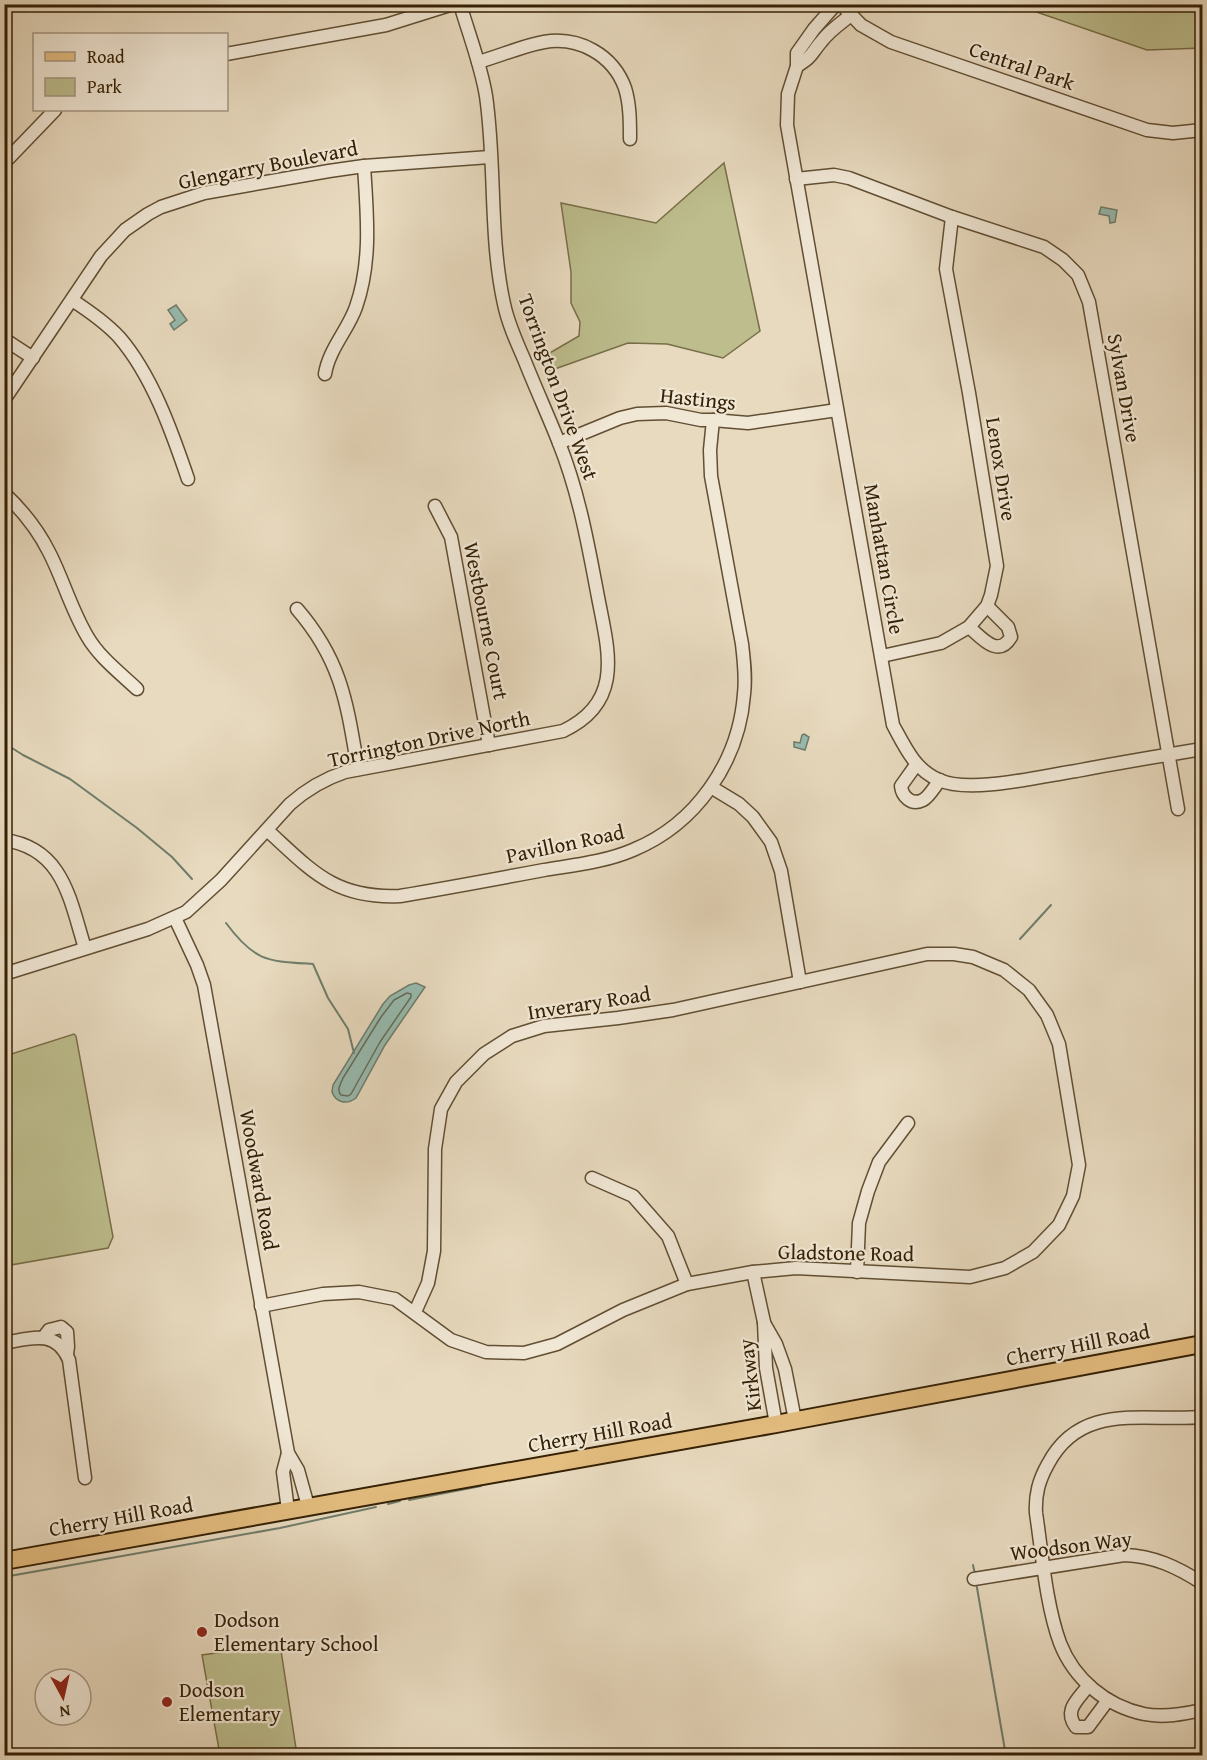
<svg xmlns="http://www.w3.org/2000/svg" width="1207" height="1760" font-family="'Gentium Book Plus',serif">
<rect width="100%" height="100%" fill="#e8dabf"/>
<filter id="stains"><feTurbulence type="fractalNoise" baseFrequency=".00333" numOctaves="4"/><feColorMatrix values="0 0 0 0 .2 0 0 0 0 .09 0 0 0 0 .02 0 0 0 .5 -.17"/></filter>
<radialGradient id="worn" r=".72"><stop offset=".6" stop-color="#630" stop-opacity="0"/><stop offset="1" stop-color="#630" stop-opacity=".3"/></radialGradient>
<g fill="#bdbd8d" stroke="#786e48" stroke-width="1.5">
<polygon points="1016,5 1202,5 1202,48 1147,50"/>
<polygon points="724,163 760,331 723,358 667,344 628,343 549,371 541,358 579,336 580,322 571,303 571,272 561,203 656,223"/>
<polygon points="74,1034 76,1036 113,1237 108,1248 5,1266 5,1056"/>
<polygon points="280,1644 297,1755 220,1755 202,1655"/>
</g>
<g fill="#97bbb0" stroke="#6f7d6b" stroke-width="1.5">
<polygon points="1101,207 1117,210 1115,222 1110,223 1109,216 1099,214"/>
<polygon points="176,305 187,320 174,330 170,324 175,320 168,310"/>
<polygon points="804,734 809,737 805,750 794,747 794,742 800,743 802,735"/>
<path d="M416,983L425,987L385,1045L356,1098C347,1105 336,1103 332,1092L333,1085L383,1004L390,996L409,985Z"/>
</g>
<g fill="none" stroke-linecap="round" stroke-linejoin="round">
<path stroke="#666e5a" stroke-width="1.5" d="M407,993L411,994V997L380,1042L351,1094L348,1096L341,1095C336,1089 341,1084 343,1078L381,1017L394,1000Z"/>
<g stroke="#6f7d6b" stroke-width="2">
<polyline points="4,743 23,755 70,779 137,828 172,857 192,879"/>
<path d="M226,923C255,962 267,961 313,964L328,998L348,1029L354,1053"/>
<polyline points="1020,939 1051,905"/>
<polyline points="409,1500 481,1486"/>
<polyline points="388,1504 400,1501"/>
<polyline points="973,1565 975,1574"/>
<polyline points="4,1577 280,1528 376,1507"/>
<polyline points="976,1582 1006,1756"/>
</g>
<g stroke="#614e33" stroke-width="15">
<g id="minor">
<path d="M836,4L814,29L797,53V66L788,94L787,125L893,725C905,747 915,770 939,780C970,794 1042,776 1076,771C1118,763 1160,756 1202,749"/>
<polyline points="841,4 861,25 891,42 1147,130 1173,133 1202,130"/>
<polyline points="226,54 386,25 453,4"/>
<path d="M478,62C500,56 522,46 544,42C579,36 613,55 625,88C630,104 630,122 630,139"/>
<path d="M797,66C813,56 810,55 821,42C829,31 841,23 851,15"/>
<polyline points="4,163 55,110"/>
<polyline points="796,179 834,175 849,178 952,217 1044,247 1063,260 1078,275 1089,302 1178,809"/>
<path d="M72,300C89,311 105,322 119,337C152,375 172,432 188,479"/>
<polyline points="4,339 33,358"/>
<path d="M325,374C329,349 348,330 356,307C372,261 367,214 364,166"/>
<polyline points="4,400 101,256 125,230 148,214 161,207 204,193 329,171 364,166 490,157"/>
<polyline points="559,443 620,418 637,414 666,413 701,420 713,420 748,423 837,410"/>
<path d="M4,493C22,510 38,530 49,552C63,579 71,609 87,636C99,657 119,672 137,689"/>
<polyline points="435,506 451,537 489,745"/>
<path d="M297,609C342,661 347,704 358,769"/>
<path d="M969,627C981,637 998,659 1011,637L1008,627L987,606"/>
<polyline points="882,656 941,643 969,627 987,606 991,595 997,566 969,393 946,269 952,217"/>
<path d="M916,765L901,786C902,796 911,806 923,800C929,797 935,786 940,780"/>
<polyline points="711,787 739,804 753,817 771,842 781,871 800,982"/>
<path d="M267,830C311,870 334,899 400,896C448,888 496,879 544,870C574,865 605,862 633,850C696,824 739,762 744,694C746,677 744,661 742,644L711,476L710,450L713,420"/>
<path d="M4,840C64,848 70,901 85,948"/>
<polyline points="175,918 197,965 204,985 288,1453 298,1470 308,1506"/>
<path d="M4,974L148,929L186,912L221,880L290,804C307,789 324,779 345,772L563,731C625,702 608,650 598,597C588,544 579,493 559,443C548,415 535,387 524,359C516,341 508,323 504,304C489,236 496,165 486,96C481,65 469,35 460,4"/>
<polyline points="592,1178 633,1196 668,1236 687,1284"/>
<polyline points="753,1272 764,1322 766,1368 776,1424"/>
<polyline points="857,1272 859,1223 868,1191 879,1162 908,1123"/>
<polyline points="261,1306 323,1294 359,1292 395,1299 451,1340 486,1352 524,1353 557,1344 623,1310 687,1284 753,1272 796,1268 970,1277 1005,1268 1033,1252 1059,1225 1073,1196 1079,1165 1059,1044 1047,1015 1029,990 1004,970 973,957 954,954 927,954 673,1010 618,1018 544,1026 512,1036 484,1054 456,1082 441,1109 435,1149 434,1251 428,1283 415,1312"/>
<polyline points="764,1323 776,1344 785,1369 795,1420"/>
<polyline points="43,1338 49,1330 61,1327 67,1332 68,1347 67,1354"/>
<path d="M4,1343C31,1338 56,1329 69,1360L85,1478"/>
<path d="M1202,1417C1145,1422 1081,1401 1048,1464C1039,1480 1035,1494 1036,1513C1042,1553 1046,1605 1060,1643C1074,1679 1106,1706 1144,1714C1163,1718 1184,1714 1202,1710"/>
<polyline points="288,1453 283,1472 288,1510"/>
<path d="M974,1579L1124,1555C1154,1556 1177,1567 1202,1583"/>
<path d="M1088,1686C1078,1700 1063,1710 1076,1727H1088L1108,1700"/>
</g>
</g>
<g stroke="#342004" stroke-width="20">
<polyline id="major" points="4,1561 776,1424 1202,1344"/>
</g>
<use href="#minor" stroke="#f0e7d5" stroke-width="12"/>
<use href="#major" stroke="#e4bd80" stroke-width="16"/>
</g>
<g fill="#8f2418" stroke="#f0e7d5" stroke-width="2">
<circle cx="202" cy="1632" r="6"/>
<circle cx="167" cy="1702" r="6"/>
</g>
<g text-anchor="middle" stroke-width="4.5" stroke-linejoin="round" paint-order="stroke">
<g font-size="21" fill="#342004" stroke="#f0e7d5">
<text transform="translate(1022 66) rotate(19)" y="7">Central Park</text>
<text transform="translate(268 165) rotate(-11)" y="7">Glengarry Boulevard</text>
<text transform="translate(558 387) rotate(70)" y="7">Torrington Drive West</text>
<text transform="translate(1124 388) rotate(80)" y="7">Sylvan Drive</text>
<text transform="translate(698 399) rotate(6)" y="7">Hastings</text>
<text transform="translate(1001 469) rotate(81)" y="7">Lenox Drive</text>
<text transform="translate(884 559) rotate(80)" y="7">Manhattan Circle</text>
<text transform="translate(486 621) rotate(79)" y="7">Westbourne Court</text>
<text transform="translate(429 739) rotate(-12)" y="7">Torrington Drive North</text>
<text transform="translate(565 844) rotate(-12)" y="7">Pavillon Road</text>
<text transform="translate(589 1003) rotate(-9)" y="7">Inverary Road</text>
<text transform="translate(259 1180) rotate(80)" y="7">Woodward Road</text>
<text transform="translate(846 1253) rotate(1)" y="7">Gladstone Road</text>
<text transform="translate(1078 1345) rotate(-11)" y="7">Cherry Hill Road</text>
<text transform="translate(750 1375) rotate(-97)" y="7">Kirkway</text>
<text transform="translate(600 1433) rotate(-10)" y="7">Cherry Hill Road</text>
<text transform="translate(121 1517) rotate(-10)" y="7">Cherry Hill Road</text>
<text transform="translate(1071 1546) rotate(-7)" y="7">Woodson Way</text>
</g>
<g font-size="21" fill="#342004" stroke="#f0e7d5" text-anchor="start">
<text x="214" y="1627">Dodson<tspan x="214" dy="24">Elementary School</tspan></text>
<text x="179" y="1697">Dodson<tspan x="179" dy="24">Elementary</tspan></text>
</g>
</g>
<rect width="1207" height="1760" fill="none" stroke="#e8dabf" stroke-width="24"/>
<rect x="6" y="6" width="1195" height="1748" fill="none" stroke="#342004" stroke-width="3"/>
<rect x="12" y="12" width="1183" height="1736" fill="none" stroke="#342004" stroke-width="1.5"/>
<rect x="33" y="33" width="195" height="78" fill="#f0e7d5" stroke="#a59781" stroke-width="1.5"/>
<rect x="45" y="52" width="30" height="9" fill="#e4bd80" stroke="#a59781" stroke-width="1.5"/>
<text x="87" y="63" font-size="18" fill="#342004">Road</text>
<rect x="45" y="78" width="30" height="18" fill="#bdbd8d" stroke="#a59781" stroke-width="1.5"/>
<text x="87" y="93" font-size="18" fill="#342004">Park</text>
<g transform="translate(63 1697) rotate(172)"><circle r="28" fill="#f0e7d5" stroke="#a59781" stroke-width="1.5"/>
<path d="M0-4.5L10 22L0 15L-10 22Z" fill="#8f2418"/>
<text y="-9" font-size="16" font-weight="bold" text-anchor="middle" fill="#342004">N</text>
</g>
<rect width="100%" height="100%" filter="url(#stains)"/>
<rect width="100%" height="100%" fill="url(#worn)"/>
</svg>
